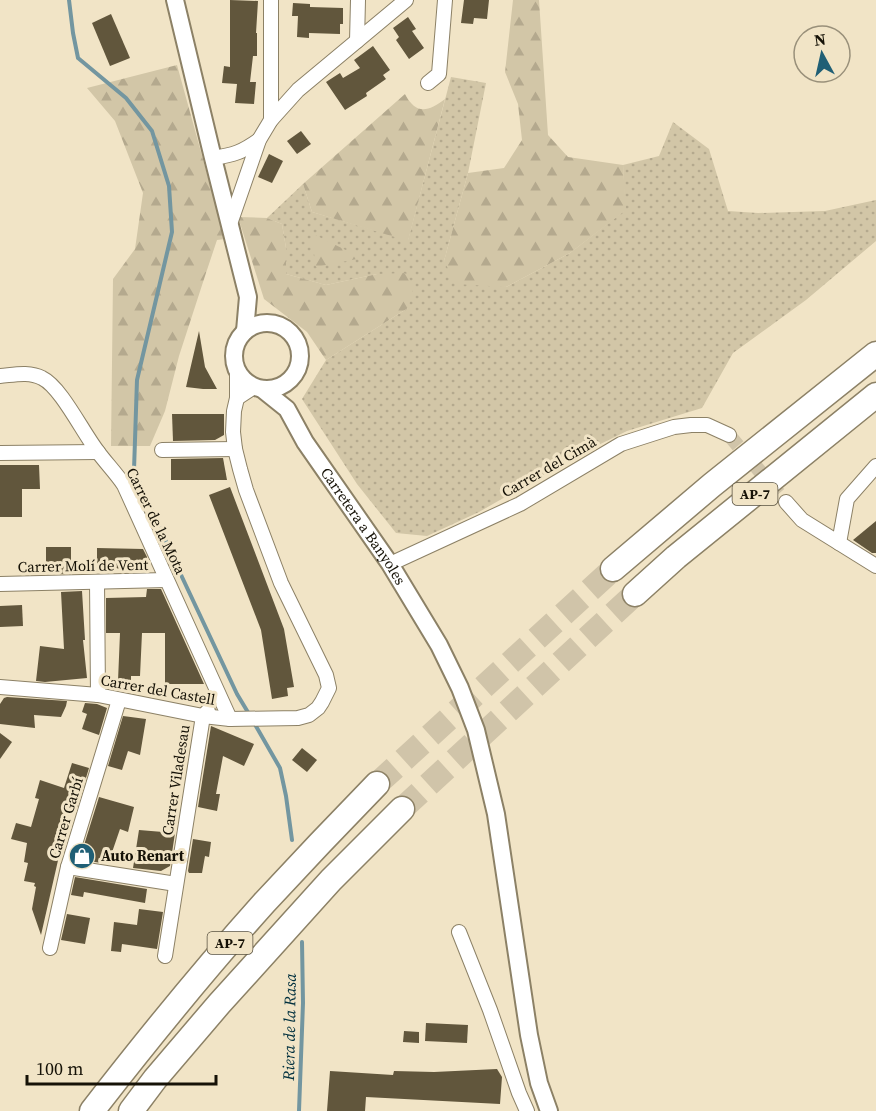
<svg xmlns="http://www.w3.org/2000/svg" width="876" height="1111" font-family="'Source Serif 4',serif">
<defs>
<pattern id="green-dots" width="8" height="8" patternUnits="userSpaceOnUse" patternTransform="scale(1.5)"><rect width="8" height="8" fill="#d2c6a7"/><path d="M2 2h.1M6 6h.1" fill="none" stroke="#b4a98e" stroke-width="1.8" stroke-linecap="round"/></pattern>
<pattern id="forest-firs" width="22" height="20" patternUnits="userSpaceOnUse" patternTransform="scale(1.5)"><rect width="22" height="20" fill="#d2c6a7"/><path d="M5 1l3.5 6h-7zM16 11l3.5 6h-7z" fill="#b4a98e"/></pattern>
</defs>
<rect width="100%" height="100%" fill="#f1e4c6"/>
<polygon fill="url(#green-dots)" points="451,77 486,83 468,173 444,261 506,287 570,253 625,210 623,165 659,156 673,122 709,149 728,211 758,213 825,211 876,200 876,241 806,300 733,353 702,408 627,431 578,455 479,512 427,536 396,533 357,484 302,399 326,360 408,308 377,274 326,285 286,274 286,248 282,224 267,218 303,184 312,212 408,240"/>
<g fill="url(#forest-firs)">
<polygon points="513,0 539,0 548,135 568,157 623,165 626,210 570,253 506,287 456,284 444,261 468,173 504,168 522,140 518,104 505,72"/>
<polygon points="177,65 225,239 217,240 205,276 179,356 165,411 150,446 111,446 113,279 135,249 143,193 115,121 87,88"/>
<path d="M405,94C416,115 428,112 445,99L408,241L312,212L303,184Z"/>
<polygon points="238,217 267,218 282,224 286,248 286,274 326,285 377,274 405,273 414,286 408,308 326,360 307,332 264,299"/>
<polygon points="311,233 362,258 316,267"/>
</g>
<g fill="none" stroke-linecap="round" stroke-linejoin="round">
<g stroke="#7396a0" stroke-width="4">
<polyline points="69,0 73,33 78,58 126,98 152,131 169,186 172,232 137,380 134,470 182,577 237,694 249,714"/>
<polyline points="253,721 280,768 286,796 292,840"/>
<polyline points="299,1111 303,1003 302,942"/>
</g>
</g>
<g fill="#61563c">
<polygon points="230,0 258,1 256,33 257,33 257,56 253,56 250,82 256,82 254,104 235,103 237,84 222,83 224,66 230,67"/>
<polygon points="464,0 489,0 487,19 474,18 473,24 461,23"/>
<polygon points="293,3 310,4 310,7 343,8 343,24 340,24 340,34 309,33 309,38 297,37 298,16 292,16"/>
<polygon points="111,14 130,58 110,66 92,23"/>
<polygon points="408,17 416,29 412,31 424,48 409,59 396,40 399,37 393,28"/>
<polygon points="373,46 390,70 383,75 386,79 366,93 367,96 345,110 326,82 340,73 343,78 360,68 354,60"/>
<polygon points="301,131 311,144 297,154 287,141"/>
<polygon points="269,154 283,161 272,183 258,177"/>
<polygon points="199,331 205,367 217,389 203,389 186,387"/>
<polygon points="172,414 224,414 224,435 215,440 173,441"/>
<polygon points="223,458 227,480 171,480 171,459"/>
<polygon points="0,465 39,465 40,489 22,489 22,517 0,517"/>
<polygon points="230,487 284,629 294,687 287,688 288,696 272,699 261,630 209,495"/>
<polygon points="876,521 876,553 872,553 853,540"/>
<polygon points="46,547 71,547 71,573 60,574 60,569 46,569"/>
<polygon points="97,548 143,549 147,557 146,569 97,568"/>
<polygon points="147,589 161,589 204,684 165,684 165,633 142,633 140,676 131,676 131,681 118,681 120,633 106,633 106,598 146,597"/>
<polygon points="82,591 85,640 83,640 87,678 45,682 36,681 40,646 64,649 61,592"/>
<polygon points="22,605 23,626 0,627 0,606"/>
<polygon points="7,697 67,701 66,706 61,717 34,715 35,728 0,724 0,704 4,698"/>
<polygon points="85,703 97,704 107,708 99,735 82,729 87,714 82,712"/>
<polygon points="123,716 146,719 140,755 128,751 122,770 108,766"/>
<polygon points="211,726 254,744 244,766 223,756 216,794 220,794 217,811 198,807"/>
<polygon points="0,733 12,742 0,759"/>
<polygon points="302,748 317,760 307,772 292,760"/>
<polygon points="72,763 89,768 76,811 70,809 64,831 62,830 56,855 59,856 41,935 32,909 36,887 34,886 35,883 24,881 28,863 24,862 27,843 11,839 16,823 31,827 39,799 35,798 40,780 64,788"/>
<polygon points="99,797 134,807 128,832 120,829 108,864 82,860 80,858"/>
<polygon points="139,830 175,833 170,866 161,871 133,868"/>
<polygon points="193,839 211,842 209,857 205,856 202,873 189,873 188,871"/>
<polygon points="75,877 147,889 145,903 84,892 83,897 71,895"/>
<polygon points="139,909 163,912 157,949 122,944 121,952 111,951 114,922 137,925"/>
<polygon points="67,914 90,918 85,944 61,940"/>
<polygon points="426,1023 468,1025 467,1043 425,1041"/>
<polygon points="404,1031 419,1032 419,1043 403,1042"/>
<polygon points="497,1069 502,1077 500,1104 366,1097 365,1111 327,1111 330,1071 393,1075 394,1071 434,1072"/>
</g>
<g fill="none" stroke-linecap="round" stroke-linejoin="round">
<polyline stroke="#d0c4a9" stroke-width="14" stroke-dasharray="14 7" stroke-linecap="butt" points="729,435 786,502"/>
<g stroke="#d0c4a9" stroke-width="24" stroke-dasharray="24 12" stroke-linecap="butt">
<polyline points="377,784 613,569"/>
<polyline points="402,809 635,594"/>
</g>
<g stroke="#8c8166" stroke-width="16">
<g id="minor">
<polyline points="357,41 358,0"/>
<polyline points="428,83 439,74 445,0"/>
<polyline points="271,120 271,0"/>
<path d="M213,158C234,155 242,152 259,140"/>
<polyline points="230,224 259,140 271,120 298,90 406,0"/>
<path d="M0,376C13,375 29,371 42,378C61,387 83,433 98,452C106,463 116,473 124,485L230,719"/>
<polyline points="237,398 254,387"/>
<polyline points="162,450 235,449"/>
<polyline points="0,453 98,452"/>
<polyline points="786,502 802,520 876,566"/>
<polyline points="839,543 847,499 876,466"/>
<polyline points="390,564 520,504 621,444 674,427 691,425 707,425 729,435"/>
<polyline points="97,582 98,695"/>
<polyline points="0,584 166,580"/>
<polyline points="0,687 98,695 203,716 230,719 298,718 309,715 318,708 322,702 329,688 326,675 281,583 246,490 240,469 235,449 233,432 234,411 237,398 237,370"/>
<polyline points="68,867 176,884"/>
<polyline points="459,932 490,1010 519,1093 527,1111"/>
<polyline points="50,948 68,867 119,700"/>
<polyline points="165,956 203,716 208,711"/>
</g>
</g>
<g stroke="#8c8166" stroke-width="20">
<g id="tertiary">
<polyline points="175,0 213,158 248,297 245,331"/>
<circle cx="267" cy="356" r="33"/>
<path id="s1" d="M262,389L287,409L305,442L390,564L439,645L460,688L476,730L496,814L529,1035L539,1083L549,1111"/>
</g>
</g>
<g stroke="#8c8166" stroke-width="27">
<g id="motorway">
<polyline points="613,569 712,485 876,354"/>
<polyline points="635,594 676,557 876,395"/>
<path d="M92,1111C147,1040 204,970 264,903C301,863 339,823 377,784"/>
<polyline points="131,1111 155,1079 219,1004 331,880 402,809"/>
</g>
</g>
<use href="#minor" stroke="#fff" stroke-width="14"/>
<use href="#tertiary" stroke="#fff" stroke-width="16"/>
<use href="#motorway" stroke="#fff" stroke-width="24"/>
</g>
<defs>
<g id="shop-disc" transform="scale(1.35)"><circle r="9.5" fill="#205f75" stroke="#f1e4c6"/><path d="M-5-2.5h2.3a2.7 3.5 0 0 1 5.4 0H5L5.5 6h-11ZM-1.5-2.5h3a1.5 2.3 0 0 0-3 0Z" fill="#fff"/></g>
</defs>
<g fill-rule="evenodd">
<use href="#shop-disc" x="82" y="856"/>
</g>
<g text-anchor="middle" stroke-width="6" stroke-linejoin="round" paint-order="stroke">
<g fill="#f1e4c6" stroke="#585140" stroke-width="1.5">
<rect x="732.5" y="483" width="45" height="22" rx="4.5"/>
<rect x="207.5" y="932" width="45" height="22" rx="4.5"/>
</g>
<g font-size="14" font-weight="bold" fill="#161207">
<text x="755" y="499">AP-7</text>
<text x="230" y="948">AP-7</text>
</g>
<g font-size="15" fill="#161207" stroke="#f1e4c6">
<text transform="translate(549 467) rotate(-30)" y="5">Carrer del Cimà</text>
<text transform="translate(156 521) rotate(64)" y="5">Carrer de la Mota</text>
<text dy="5" stroke="none"><textPath href="#s1" startOffset="172">Carretera a Banyoles</textPath></text>
<text transform="translate(83 566) rotate(-1)" y="5">Carrer Molí de Vent</text>
<text transform="translate(158 690) rotate(10)" y="5">Carrer del Castell</text>
<text transform="translate(176 780) rotate(-81)" y="5">Carrer Viladesau</text>
<text transform="translate(66 818) rotate(-73)" y="5">Carrer Garbí</text>
</g>
<g font-size="15" font-weight="bold" fill="#161207" stroke="#f1e4c6" text-anchor="start">
<text x="101" y="861">Auto Renart</text>
</g>
<g font-size="16" font-style="italic" fill="#00303e" stroke="#f1e4c6">
<text transform="translate(289 1027) rotate(-89)" y="6">Riera de la Rasa</text>
</g>
</g>
<g transform="translate(822 54) rotate(352)"><circle r="28" fill="#f1e4c6" stroke="#99907a" stroke-width="1.5"/>
<path d="M0-4.5L10 22L0 15L-10 22Z" fill="#205f75"/>
<text y="-9" font-size="16" font-weight="bold" text-anchor="middle" fill="#161207">N</text>
</g>
<path d="M27 1075v9h189v-9" fill="none" stroke="#161207" stroke-width="3"/>
<text x="36" y="1075" font-size="18" fill="#161207" stroke="#f1e4c6" stroke-width="4.5" paint-order="stroke">100 m</text>
</svg>
